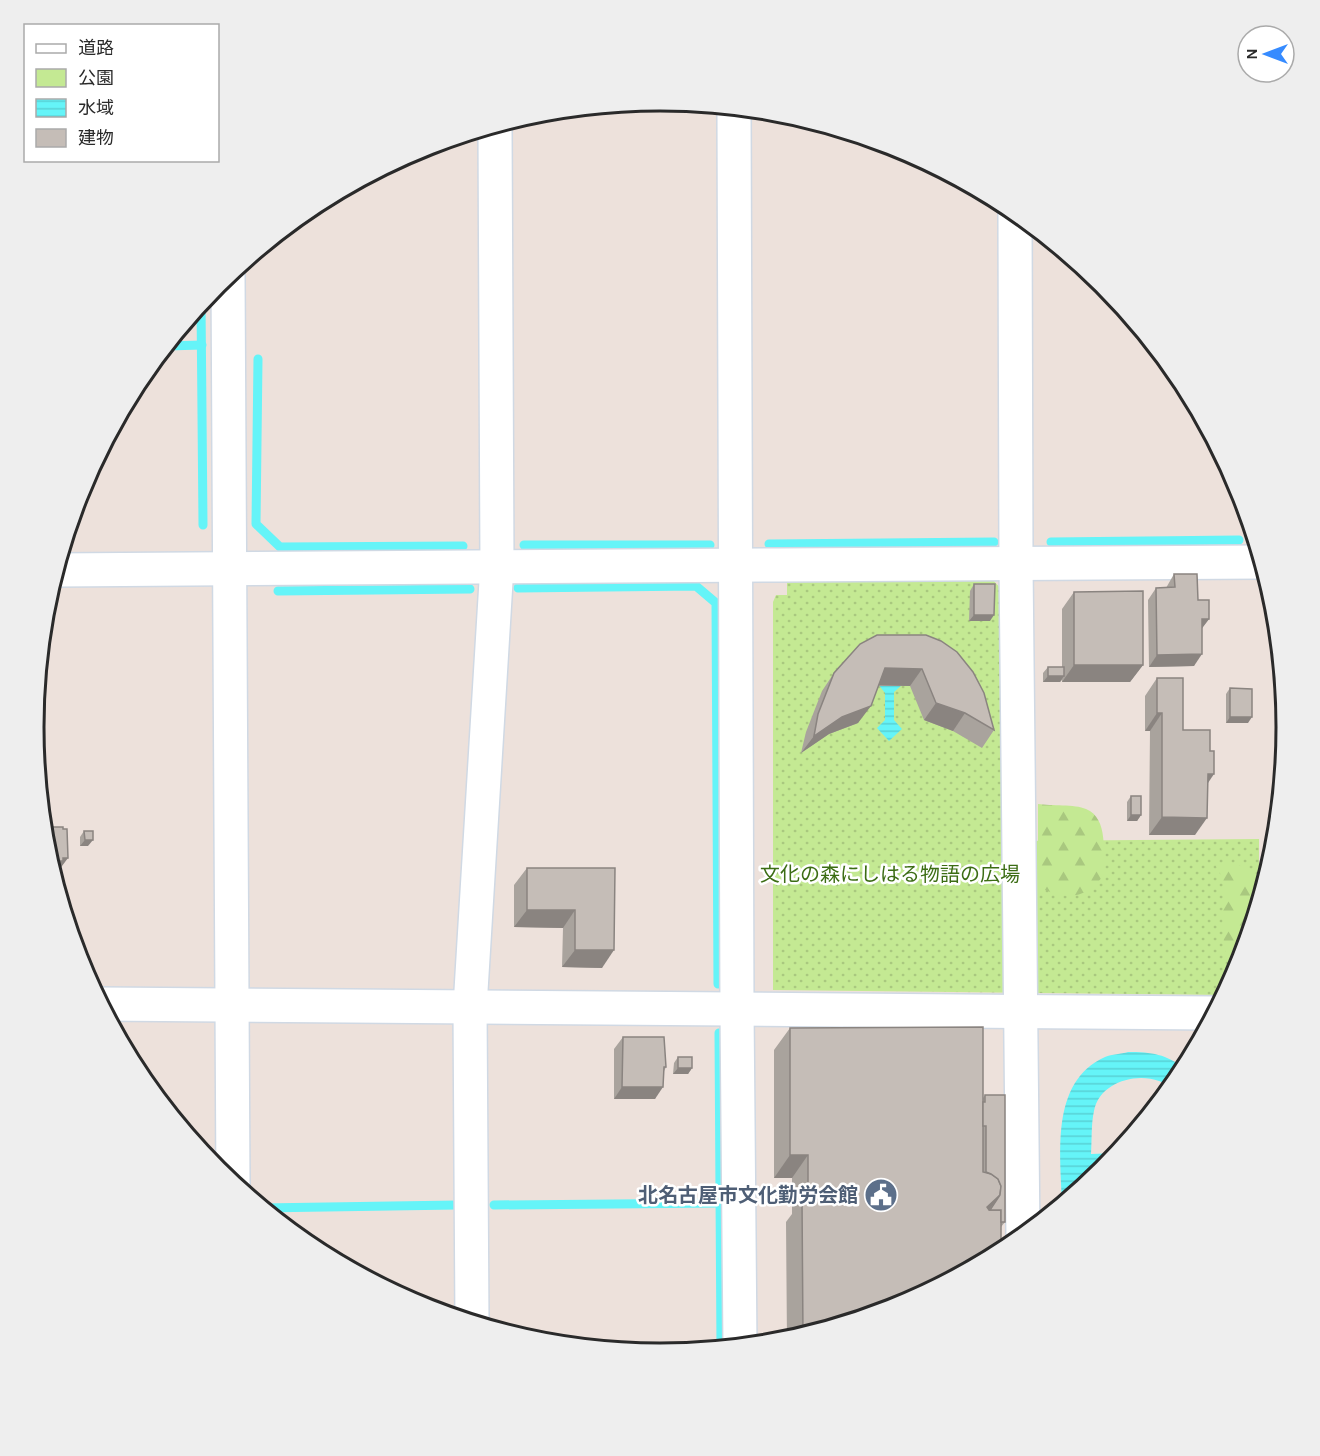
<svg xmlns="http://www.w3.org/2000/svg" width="1320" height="1456" font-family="Karla,'Noto Sans JP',sans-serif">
<defs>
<pattern id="green-dots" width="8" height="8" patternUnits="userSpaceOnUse" patternTransform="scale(1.5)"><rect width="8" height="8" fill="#c4e993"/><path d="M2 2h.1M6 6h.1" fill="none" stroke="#a9c87f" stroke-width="1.8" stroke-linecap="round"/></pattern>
<pattern id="forest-firs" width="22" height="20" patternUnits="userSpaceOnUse" patternTransform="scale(1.5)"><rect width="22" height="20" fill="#c4e993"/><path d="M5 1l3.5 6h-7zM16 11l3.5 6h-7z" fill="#a9c87f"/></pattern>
<pattern id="water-rules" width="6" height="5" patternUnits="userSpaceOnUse" patternTransform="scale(1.5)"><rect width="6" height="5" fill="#65f4f8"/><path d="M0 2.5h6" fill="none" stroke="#58d1d5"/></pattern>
</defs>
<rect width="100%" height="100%" fill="#ede1db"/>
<polygon fill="url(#green-dots)" points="992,579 1003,591 1004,841 1259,839 1259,904 1239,968 1225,995 773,990 773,602 776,595 787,595 787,581"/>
<g fill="url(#forest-firs)">
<path d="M1038,804C1051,806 1075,804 1086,809C1109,818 1103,854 1104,874C1088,900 1063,901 1038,886Z"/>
<path d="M1234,863L1247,869L1259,879V904L1236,973C1222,958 1222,928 1223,908C1223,900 1226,891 1224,884C1223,877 1219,872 1216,866Z"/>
</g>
<g fill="url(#water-rules)">
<polygon points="878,684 902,685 894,692 894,720 902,729 889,741 877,728 885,720 885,693"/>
<path d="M1128,1052C1152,1052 1166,1054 1185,1069L1171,1089C1168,1086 1163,1082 1159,1081C1135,1072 1099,1083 1094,1111C1091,1124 1092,1140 1091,1154L1118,1153L1103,1172L1062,1205C1061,1156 1049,1082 1105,1057C1112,1054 1121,1054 1128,1052Z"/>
</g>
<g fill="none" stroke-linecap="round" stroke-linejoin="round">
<g stroke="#65f4f8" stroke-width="9">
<polyline points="201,303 203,525"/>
<polyline points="167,346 202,345"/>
<polyline points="258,359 256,524 280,547 463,546"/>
<polyline points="1051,542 1239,540"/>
<polyline points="769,544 994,542"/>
<polyline points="524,545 710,545"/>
<polyline points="518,588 696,586 716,603 718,984"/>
<polyline points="278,591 470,589"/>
<polyline points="719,1033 721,1349"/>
<polyline points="494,1205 720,1203"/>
<polyline points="261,1208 457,1205"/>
</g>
<g stroke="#d0d9e4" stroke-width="36">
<g id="minor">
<polyline points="734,108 737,1009 740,1347"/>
<polyline points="1015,212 1016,564 1023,1237"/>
<polyline points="228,275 233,1185"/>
<path d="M56,570C458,566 860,565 1262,562"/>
<polyline points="100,1004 1215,1013"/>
<polyline points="472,1323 470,1007 497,565 495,126"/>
</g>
</g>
<use href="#minor" stroke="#fff" stroke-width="33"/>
</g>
<g fill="#a9a39d">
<polygon points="1174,574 1198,600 1209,619 1202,628 1194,666 1149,667 1148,600 1156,588 1166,588"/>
<polygon points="974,584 990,621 969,621 970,591"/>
<polygon points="1074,592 1143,665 1130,682 1062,682 1062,680 1060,682 1043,682 1043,673 1048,667 1062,667 1062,609"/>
<polygon points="941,641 994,730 982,748 953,731 924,720 910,686 878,686 858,723 829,734 801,753 806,732 822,691 834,673"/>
<polygon points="1157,678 1208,783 1195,835 1149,835 1150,731 1145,731 1145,696"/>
<polygon points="1230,688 1248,723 1226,723 1226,694"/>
<polygon points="1131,796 1141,815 1137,821 1127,821 1127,802"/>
<polygon points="84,831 88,846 80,846 80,837"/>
<polygon points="527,868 615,868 602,968 562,967 563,928 514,927 514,885"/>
<polygon points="790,1028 983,1098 985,1095 1005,1222 1001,1227 900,1307 787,1342 786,1222 792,1214 792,1178 774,1178 774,1050"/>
<polygon points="623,1037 666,1067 664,1071 655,1099 614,1099 614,1049"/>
<polygon points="678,1057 692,1068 688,1074 673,1074 674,1063"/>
</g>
<g fill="#8a8480">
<polygon points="974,615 994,615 990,621 969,621"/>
<polygon points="1202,619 1209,619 1200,631"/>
<polygon points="1202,654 1194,666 1149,667 1157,655"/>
<polygon points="1074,665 1143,665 1130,682 1062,682"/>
<polygon points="885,668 922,669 910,686 873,685"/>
<polygon points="1048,676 1064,676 1060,682 1043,682"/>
<polygon points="936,703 965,713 953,731 924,720"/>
<polygon points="871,706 858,723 829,734 801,753 814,736 842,717"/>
<polygon points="1157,713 1162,713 1150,731 1145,731"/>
<polygon points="1230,717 1252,717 1248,723 1226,723"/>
<polygon points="1208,774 1214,774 1202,792"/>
<polygon points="1131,815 1141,815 1137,821 1127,821"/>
<polygon points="1162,817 1207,818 1195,835 1149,835"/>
<polygon points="85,840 93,840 88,846 80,846"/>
<polygon points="63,858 68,858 59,870 57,870 55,873 52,873 48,861"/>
<polygon points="527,910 575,910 563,928 514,927"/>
<polygon points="575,950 614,950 602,968 562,967"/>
<polygon points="678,1068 692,1068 688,1074 673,1074"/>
<polygon points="622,1087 663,1087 655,1099 614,1099"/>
<polygon points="790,1155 808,1155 792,1178 774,1178"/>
<polygon points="1000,1195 984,1217 987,1207"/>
</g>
<g fill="#c5bdb7" stroke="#8a8480" stroke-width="1.5">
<polygon points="1174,574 1197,574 1198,600 1209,600 1209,619 1202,619 1202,654 1157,655 1156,588 1175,587"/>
<polygon points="974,584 995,584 994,615 974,615"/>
<polygon points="1143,591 1143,665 1074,665 1074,592"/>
<polygon points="877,635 926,635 941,641 957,652 973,672 984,693 994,730 965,713 936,703 922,669 885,668 871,706 842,717 814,736 818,714 834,673 860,644"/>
<rect x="1048" y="667" width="16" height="9"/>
<polygon points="1157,678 1183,678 1183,730 1210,730 1210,751 1214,751 1214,774 1208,774 1207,818 1162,817 1162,713 1157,713"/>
<polygon points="1230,688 1252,689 1252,717 1230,717"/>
<rect x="1131" y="796" width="10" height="19"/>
<polygon points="43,827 63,827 63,829 67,829 68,858 63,858 63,861 48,861 45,850"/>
<polygon points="84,831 93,831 93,840 85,840"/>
<polygon points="527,868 615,868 614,950 575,950 575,910 527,910"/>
<polygon points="983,1027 983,1172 991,1174 998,1179 1001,1186 1000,1195 987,1207 989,1210 1001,1210 1001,1253 900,1307 803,1337 802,1199 808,1199 808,1155 790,1155 790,1028"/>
<polygon points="623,1037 664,1037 666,1067 664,1067 663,1087 622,1087"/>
<rect x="678" y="1057" width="14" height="11"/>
<polygon points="985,1095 1005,1095 1005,1222 1001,1222 1001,1210 990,1210 1000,1195 1001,1186 998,1179 991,1174 986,1172 986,1126 983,1126 983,1102 985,1102"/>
</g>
<defs>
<g id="civic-disc" transform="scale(1.725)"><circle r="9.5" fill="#5c6f8a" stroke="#fff"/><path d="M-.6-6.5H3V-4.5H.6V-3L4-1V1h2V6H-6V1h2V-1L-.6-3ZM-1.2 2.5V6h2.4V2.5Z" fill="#fff"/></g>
</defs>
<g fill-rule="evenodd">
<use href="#civic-disc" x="881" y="1195"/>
</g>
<g text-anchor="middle" stroke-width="5" stroke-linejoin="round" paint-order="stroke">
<g font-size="20" fill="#3c6d14" stroke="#fff">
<text x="890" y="881">文化の森にしはる物語の広場</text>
</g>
<g font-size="20" font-weight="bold" fill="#4e5e75" stroke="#fff" text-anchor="end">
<text x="858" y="1202">北名古屋市文化勤労会館</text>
</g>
</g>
<path d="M0 0H1320V1456H0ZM44 727a616 616 0 1 1 1232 0a616 616 0 1 1-1232 0Z" fill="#eee" fill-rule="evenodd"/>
<path fill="none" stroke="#2a2a2a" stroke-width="3" d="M44 727a616 616 0 1 1 1232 0a616 616 0 1 1-1232 0Z"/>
<rect x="24" y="24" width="195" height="138" fill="#ffffff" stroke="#aaaaaa" stroke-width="1.5"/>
<rect x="36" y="44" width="30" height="9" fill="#ffffff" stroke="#aaaaaa" stroke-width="1.5"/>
<text x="78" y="54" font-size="18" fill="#2a2a2a">道路</text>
<rect x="36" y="69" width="30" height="18" fill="#c4e993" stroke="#aaaaaa" stroke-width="1.5"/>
<text x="78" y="84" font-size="18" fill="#2a2a2a">公園</text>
<rect x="36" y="99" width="30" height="18" fill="url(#water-rules)" stroke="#aaaaaa" stroke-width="1.5"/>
<text x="78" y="114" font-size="18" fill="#2a2a2a">水域</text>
<rect x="36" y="129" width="30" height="18" fill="#c5bdb7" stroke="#aaaaaa" stroke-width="1.5"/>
<text x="78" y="144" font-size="18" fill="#2a2a2a">建物</text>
<g transform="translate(1266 54) rotate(270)"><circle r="28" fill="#ffffff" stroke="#aaaaaa" stroke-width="1.5"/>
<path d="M0-4.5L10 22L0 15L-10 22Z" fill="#368bff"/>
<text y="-9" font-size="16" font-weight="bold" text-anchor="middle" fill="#2a2a2a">N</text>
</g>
</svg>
